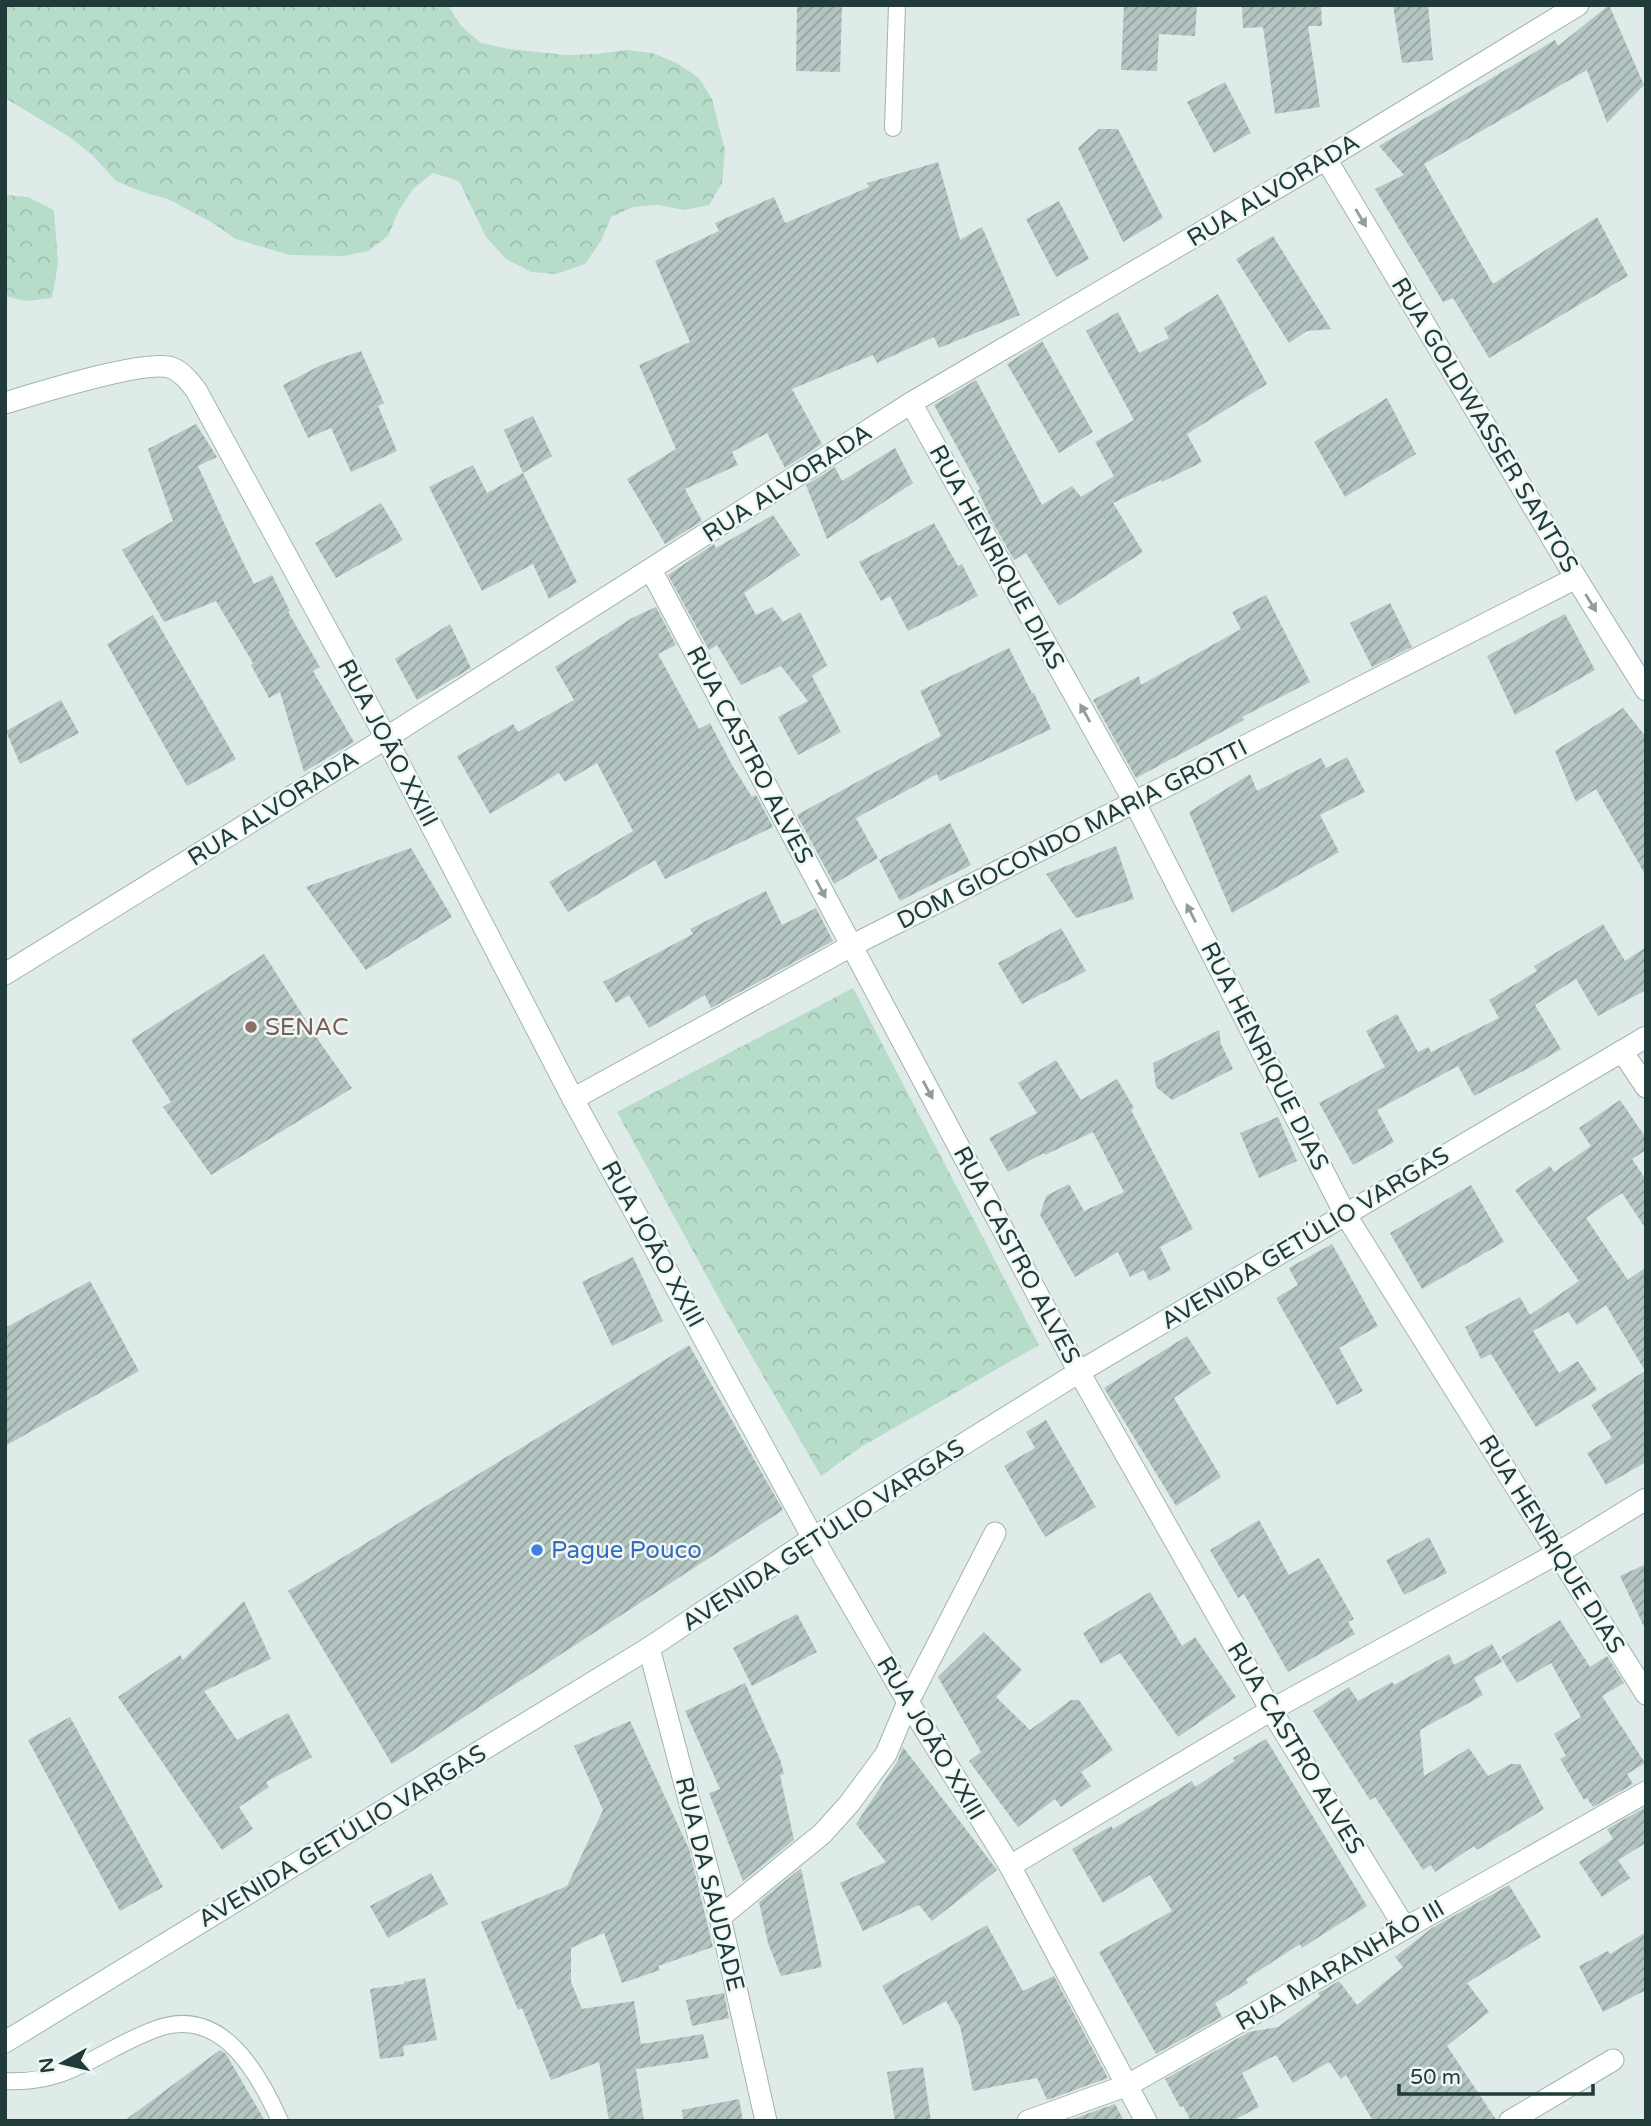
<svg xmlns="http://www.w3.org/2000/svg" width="1651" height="2126" font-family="'Varela Round',sans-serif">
<defs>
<pattern id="forest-crowns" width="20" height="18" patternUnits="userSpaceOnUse" patternTransform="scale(1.75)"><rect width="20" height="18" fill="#b7ddca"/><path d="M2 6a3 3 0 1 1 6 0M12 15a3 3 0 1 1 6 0" fill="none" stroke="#9dbfae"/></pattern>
<pattern id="building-hatch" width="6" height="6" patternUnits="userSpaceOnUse" patternTransform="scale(1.75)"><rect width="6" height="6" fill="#b4c5c2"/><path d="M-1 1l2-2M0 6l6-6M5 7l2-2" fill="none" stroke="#92a19f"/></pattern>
</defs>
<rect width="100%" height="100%" fill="#dfebe8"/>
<g fill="url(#forest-crowns)">
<polygon points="5,5 448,5 461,26 481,43 509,49 566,55 596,54 626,50 652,53 677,63 699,78 712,99 725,150 722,183 709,205 684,210 658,205 633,207 611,217 601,241 585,264 556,274 531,272 506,259 486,237 459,181 433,173 413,189 399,210 388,236 368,251 344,256 289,255 236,239 211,222 168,199 140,191 116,181 94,157 71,138 5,98"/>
<polygon points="5,195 28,197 54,210 58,264 52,298 26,301 5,296"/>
<polygon points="853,988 1039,1345 861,1447 821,1476 728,1315 617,1112"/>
</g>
<g fill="url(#building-hatch)">
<polygon points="797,5 842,5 840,72 796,71"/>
<polygon points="1124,5 1197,5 1195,36 1159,34 1157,71 1121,70"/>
<polygon points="1242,5 1321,5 1322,26 1308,26 1320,107 1275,114 1263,27 1243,28"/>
<polygon points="1393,5 1428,5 1433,60 1402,63"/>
<polygon points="1609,5 1644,85 1607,123 1587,70 1424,164 1493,284 1597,217 1628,276 1489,358 1453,298 1443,302 1375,189 1404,175 1379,146 1555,40 1558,46"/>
<polygon points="1225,82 1251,133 1214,153 1187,102"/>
<polygon points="1099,129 1118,129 1163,218 1123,242 1078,148"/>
<polygon points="938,162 960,240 982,227 1020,315 939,348 934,337 877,363 873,355 792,389 822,444 785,468 767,433 732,452 738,465 685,489 702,521 665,544 627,479 676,449 639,365 690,342 655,261 719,231 715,223 774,197 785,223 869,187 867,183"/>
<polygon points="1059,201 1089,259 1056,277 1026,219"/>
<polygon points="1273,236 1331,329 1307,331 1289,343 1236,259"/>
<polygon points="1218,294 1267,384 1187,434 1202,462 1162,482 1161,480 1113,503 1143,552 1059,606 1026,553 1014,560 993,523 978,491 980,489 934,405 976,380 1042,505 1072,486 1081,497 1114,476 1095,442 1134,420 1086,331 1118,312 1139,353 1169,338 1164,328"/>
<polygon points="1042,341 1093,432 1059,453 1007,364"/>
<polygon points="361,351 384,403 378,406 397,451 351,472 331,428 308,438 283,385 321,365"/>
<polygon points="1387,398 1416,454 1345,497 1314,442"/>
<polygon points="533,416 552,456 523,473 504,430"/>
<polygon points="196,424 217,457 198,466 232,540 254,584 272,575 290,611 288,612 320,667 313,671 354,742 304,772 280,692 269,698 251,665 253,663 216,601 164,622 122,550 173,521 148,449"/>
<polygon points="895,448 913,483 827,539 806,485 835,467 842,481"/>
<polygon points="473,465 487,493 523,473 577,582 549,599 533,564 482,591 429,487"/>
<polygon points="381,503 403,540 336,578 315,543"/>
<polygon points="773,515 800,555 744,593 756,615 772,607 783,622 800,612 827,665 812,676 841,732 798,755 778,717 808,701 781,666 741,685 717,645 709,650 668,575 714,544 716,548"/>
<polygon points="934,523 958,566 962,564 978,596 908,631 890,596 881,601 859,562"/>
<polygon points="1266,595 1310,682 1242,717 1244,720 1136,778 1093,700 1139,676 1141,685 1241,629 1232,612"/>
<polygon points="1390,603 1412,647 1372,667 1350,623"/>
<polygon points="656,607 676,645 658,654 699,729 710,723 732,765 752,797 756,795 773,827 665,879 655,860 568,912 549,882 633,831 597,763 565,782 559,773 490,814 457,756 513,724 518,732 574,700 555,667 632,618"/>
<polygon points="1565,614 1595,670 1515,715 1487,656"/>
<polygon points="153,615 236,759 187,786 107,644"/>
<polygon points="450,624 471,668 417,700 395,659"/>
<polygon points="1009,648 1032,693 1034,693 1051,729 940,781 937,774 856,818 878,858 834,884 797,815 941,736 920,691"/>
<polygon points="61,700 79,733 20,764 6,731"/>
<polygon points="1623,708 1646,737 1646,876 1596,789 1576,802 1555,751"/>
<polygon points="1347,757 1365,792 1320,815 1339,852 1232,913 1189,812 1250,774 1257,791 1321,758 1326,768"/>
<polygon points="950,823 971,865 900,901 879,860"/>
<polygon points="1116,846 1134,899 1076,918 1046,874"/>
<polygon points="411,848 452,917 366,970 306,887"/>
<polygon points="766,891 782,925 816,908 833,941 711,1008 705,995 649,1028 629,995 616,1003 603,982 693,934 690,929"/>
<polygon points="1603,924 1625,961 1646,947 1646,990 1598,1016 1576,979 1535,1005 1561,1049 1529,1068 1474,1096 1458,1066 1377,1110 1394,1142 1353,1165 1319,1103 1385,1067 1366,1031 1397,1014 1418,1052 1428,1047 1431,1052 1499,1018 1489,1000 1537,971 1534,966"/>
<polygon points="1061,928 1086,971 1022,1004 998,963"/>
<polygon points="264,954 321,1044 352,1088 211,1175 163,1107 171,1102 131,1040"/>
<polygon points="1219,1030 1221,1044 1233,1069 1172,1100 1156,1087 1153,1063"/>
<polygon points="1056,1060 1081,1100 1117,1079 1134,1108 1131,1110 1193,1229 1160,1247 1171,1270 1149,1281 1144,1270 1130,1277 1118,1252 1075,1277 1040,1215 1046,1196 1069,1184 1084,1211 1124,1192 1093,1132 1045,1155 1044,1153 1008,1172 989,1138 1037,1113 1018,1083"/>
<polygon points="1620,1100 1646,1138 1646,1150 1632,1159 1646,1180 1646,1229 1622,1193 1586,1218 1628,1280 1646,1267 1646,1462 1606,1485 1587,1453 1612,1438 1591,1405 1645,1371 1606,1305 1577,1325 1568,1312 1533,1331 1559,1373 1578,1361 1597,1390 1536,1427 1491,1354 1481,1359 1465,1327 1520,1297 1530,1315 1579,1281 1515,1190 1550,1166 1554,1172 1591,1146 1579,1128"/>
<polygon points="1278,1117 1297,1161 1259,1178 1240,1133"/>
<polygon points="1471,1185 1504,1242 1422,1289 1390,1233"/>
<polygon points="1332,1244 1378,1326 1339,1348 1363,1391 1337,1405 1276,1298 1298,1285 1289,1268"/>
<polygon points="633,1257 663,1321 612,1346 582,1282"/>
<polygon points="90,1281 139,1371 5,1446 5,1328"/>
<polygon points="1187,1336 1211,1373 1174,1398 1221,1477 1176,1506 1104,1388"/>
<polygon points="689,1345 783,1510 392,1764 288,1591"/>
<polygon points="1046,1420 1096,1507 1045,1537 1004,1466 1035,1448 1026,1432"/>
<polygon points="1259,1520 1289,1575 1319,1558 1354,1619 1348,1622 1355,1634 1288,1672 1244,1594 1238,1598 1210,1550"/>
<polygon points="1429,1537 1447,1573 1404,1595 1386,1560"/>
<polygon points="1646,1564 1646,1631 1620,1576"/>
<polygon points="1150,1592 1182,1646 1195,1637 1236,1697 1178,1737 1120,1653 1101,1664 1083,1633"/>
<polygon points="244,1601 271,1659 204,1691 237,1740 288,1713 312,1757 266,1782 269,1787 239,1807 253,1829 222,1850 118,1697 180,1655 183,1660"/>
<polygon points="797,1614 817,1652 752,1686 733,1648"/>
<polygon points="1560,1620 1590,1667 1607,1656 1624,1683 1602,1696 1645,1763 1627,1774 1633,1784 1593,1807 1587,1798 1584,1800 1560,1759 1566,1756 1554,1734 1581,1717 1551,1663 1517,1683 1501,1657"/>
<polygon points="984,1632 1022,1670 996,1697 1030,1730 1071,1700 1079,1700 1113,1750 1081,1772 1091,1786 1061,1807 1055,1799 1018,1827 969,1761 981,1752 938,1677"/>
<polygon points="1492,1644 1502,1662 1474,1678 1483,1695 1420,1730 1424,1776 1469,1748 1488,1776 1511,1764 1520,1764 1544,1809 1477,1850 1474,1846 1435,1872 1431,1865 1423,1870 1375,1797 1370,1800 1313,1711 1349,1687 1358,1701 1392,1682 1394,1685 1449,1654 1454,1665"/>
<polygon points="745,1683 780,1759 784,1774 780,1775 794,1840 743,1881 709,1793 720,1789 685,1711"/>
<polygon points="70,1717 163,1887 120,1911 28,1740"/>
<polygon points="630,1721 689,1849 713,1947 658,1966 660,1970 622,1983 604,1933 571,1948 571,1982 582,2009 634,2001 641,2044 703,2034 709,2058 636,2069 644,2121 609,2121 599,2062 551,2080 522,2008 518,2010 481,1922 567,1886 603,1810 574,1746"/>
<polygon points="1266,1739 1367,1906 1302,1948 1300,1944 1246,1979 1248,1983 1215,2003 1222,2017 1156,2054 1099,1952 1172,1911 1150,1875 1103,1903 1072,1849 1111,1826 1113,1829 1192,1781 1195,1787 1235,1761 1233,1758"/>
<polygon points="903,1747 997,1870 932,1921 919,1905 863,1931 840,1883 886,1862 856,1824 897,1762"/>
<polygon points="1646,1807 1646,1843 1618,1860 1630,1878 1602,1897 1579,1862 1613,1839 1607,1829"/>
<polygon points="801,1868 822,1967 781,1976 768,1943 759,1902"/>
<polygon points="431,1873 448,1904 388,1938 370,1906"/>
<polygon points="1509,1885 1541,1937 1467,1983 1489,2012 1447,2046 1497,2121 1373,2121 1346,2075 1341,2079 1329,2062 1293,2083 1276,2055 1242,2073 1259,2107 1232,2121 1191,2121 1183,2106 1180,2107 1165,2079 1249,2032 1278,2027 1320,1996 1318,1993 1339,1981 1357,2005 1403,1967 1395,1957 1432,1928"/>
<polygon points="987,1925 1023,1991 1054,1976 1108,2078 1047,2100 1037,2078 973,2091 960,2026 946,2001 903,2025 882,1986"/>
<polygon points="1646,1932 1646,1990 1603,2012 1579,1966 1608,1951 1610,1954"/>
<polygon points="425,1978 437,2040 403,2046 404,2056 380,2059 370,1989 404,1984 404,1982"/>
<polygon points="724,1993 729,2018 692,2026 686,2000"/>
<polygon points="220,2050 226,2054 265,2121 124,2121"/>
<polygon points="923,2067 931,2121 895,2121 887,2072"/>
<polygon points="739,2099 743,2121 683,2121 682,2110"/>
<polygon points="1115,2104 1124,2121 1067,2121"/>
</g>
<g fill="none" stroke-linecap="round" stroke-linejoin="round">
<g stroke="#a2b3b0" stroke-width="18">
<g id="lane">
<polyline points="893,128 897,5"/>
<path d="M5,2081C69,2085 101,2049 156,2029C221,2005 258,2072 280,2121"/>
</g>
</g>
<g stroke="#a2b3b0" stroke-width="23">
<g id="street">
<polyline points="1326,159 1576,578 1646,690"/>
<polyline points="911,403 1135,803 1345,1214 1646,1694"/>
<polyline points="651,570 1079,1372 1271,1710 1405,1928"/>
<polyline points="5,974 386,738 911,403 1326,159 1578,5"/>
<polyline points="1622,1051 1646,1087"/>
<polyline points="573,1099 851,946 1576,578"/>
<polyline points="813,1538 908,1702 1010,1866 1146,2121"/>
<polyline points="649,1648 720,1917 766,2121"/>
<polyline points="1010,1866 1271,1710 1558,1553 1646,1499"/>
<polyline points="720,1917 822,1834 849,1804 886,1754 908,1702 995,1533"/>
<polyline points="1028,2121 1128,2085 1646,1792"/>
<polyline points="1510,2121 1613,2060"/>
</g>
</g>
<g stroke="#9eb7b4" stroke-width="23">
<g id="secondary">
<path d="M5,403C35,394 148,358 172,368C182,372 189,381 196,390L386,738L573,1099L813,1538"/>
<polyline points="5,2042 649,1648 813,1538 1079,1372 1646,1037"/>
</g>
</g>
<use href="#lane" stroke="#fff" stroke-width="16"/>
<use href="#street" stroke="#fff" stroke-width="21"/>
<use href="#secondary" stroke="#fff" stroke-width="21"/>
</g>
<defs><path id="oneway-solid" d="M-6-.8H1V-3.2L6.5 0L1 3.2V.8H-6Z" transform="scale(1.75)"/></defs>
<g fill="#909d9c">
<use href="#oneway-solid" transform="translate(1361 218) rotate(59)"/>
<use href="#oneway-solid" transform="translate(1591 603) rotate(58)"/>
<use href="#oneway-solid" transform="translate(1085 713) rotate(-119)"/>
<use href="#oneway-solid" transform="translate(821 889) rotate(62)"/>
<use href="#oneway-solid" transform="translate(1191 913) rotate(-117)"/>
<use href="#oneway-solid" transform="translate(928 1090) rotate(62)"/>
</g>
<circle fill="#8d6e63" stroke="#eff7f5" stroke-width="2.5" cx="251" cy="1027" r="7"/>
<circle fill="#3f7fe0" stroke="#eff7f5" stroke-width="2.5" cx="537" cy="1550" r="7"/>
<g text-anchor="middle" stroke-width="5" stroke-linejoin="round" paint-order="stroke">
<g font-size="24" fill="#203b3a" stroke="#eff7f5">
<text transform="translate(1273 190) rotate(-31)" y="8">RUA ALVORADA</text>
<text transform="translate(1485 425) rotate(59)" y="8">RUA GOLDWASSER SANTOS</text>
<text transform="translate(787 483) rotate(-33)" y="8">RUA ALVORADA</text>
<text transform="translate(997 557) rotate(61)" y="8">RUA HENRIQUE DIAS</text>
<text transform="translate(388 743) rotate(62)" y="8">RUA JOÃO XXIII</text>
<text transform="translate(750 755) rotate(62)" y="8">RUA CASTRO ALVES</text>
<text transform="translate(273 808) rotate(-32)" y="8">RUA ALVORADA</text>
<text transform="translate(1072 834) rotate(-27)" y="8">DOM GIOCONDO MARIA GROTTI</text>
<text transform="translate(1265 1056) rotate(63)" y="8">RUA HENRIQUE DIAS</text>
<text transform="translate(1305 1238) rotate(-31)" y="8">AVENIDA GETÚLIO VARGAS</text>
<text transform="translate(653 1244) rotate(61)" y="8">RUA JOÃO XXIII</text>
<text transform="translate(1017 1255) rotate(62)" y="8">RUA CASTRO ALVES</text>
<text transform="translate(823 1535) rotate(-33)" y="8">AVENIDA GETÚLIO VARGAS</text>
<text transform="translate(1552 1544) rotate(58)" y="8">RUA HENRIQUE DIAS</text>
<text transform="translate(931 1738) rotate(59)" y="8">RUA JOÃO XXIII</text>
<text transform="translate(1296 1748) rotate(59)" y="8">RUA CASTRO ALVES</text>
<text transform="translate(342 1836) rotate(-31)" y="8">AVENIDA GETÚLIO VARGAS</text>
<text transform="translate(710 1884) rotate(76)" y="8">RUA DA SAUDADE</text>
<text transform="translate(1340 1965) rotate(-30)" y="8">RUA MARANHÃO III</text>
</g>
<g font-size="24" fill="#785e54" stroke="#eff7f5" text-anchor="start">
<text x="265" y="1035">SENAC</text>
</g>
<g font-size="24" fill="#366cbe" stroke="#eff7f5" text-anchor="start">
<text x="551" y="1558">Pague Pouco</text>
</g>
</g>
<rect width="1651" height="2126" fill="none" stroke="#203b3a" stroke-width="14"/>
<g transform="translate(63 2063) rotate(262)" stroke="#eff7f5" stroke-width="5" paint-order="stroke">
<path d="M0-5L12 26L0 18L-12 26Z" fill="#203b3a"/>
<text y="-10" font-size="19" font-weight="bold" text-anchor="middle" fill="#203b3a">N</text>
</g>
<path d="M1399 2084v10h194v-10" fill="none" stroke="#203b3a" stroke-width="3.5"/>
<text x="1410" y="2084" font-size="21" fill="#203b3a" stroke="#eff7f5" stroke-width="5" paint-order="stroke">50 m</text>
</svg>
